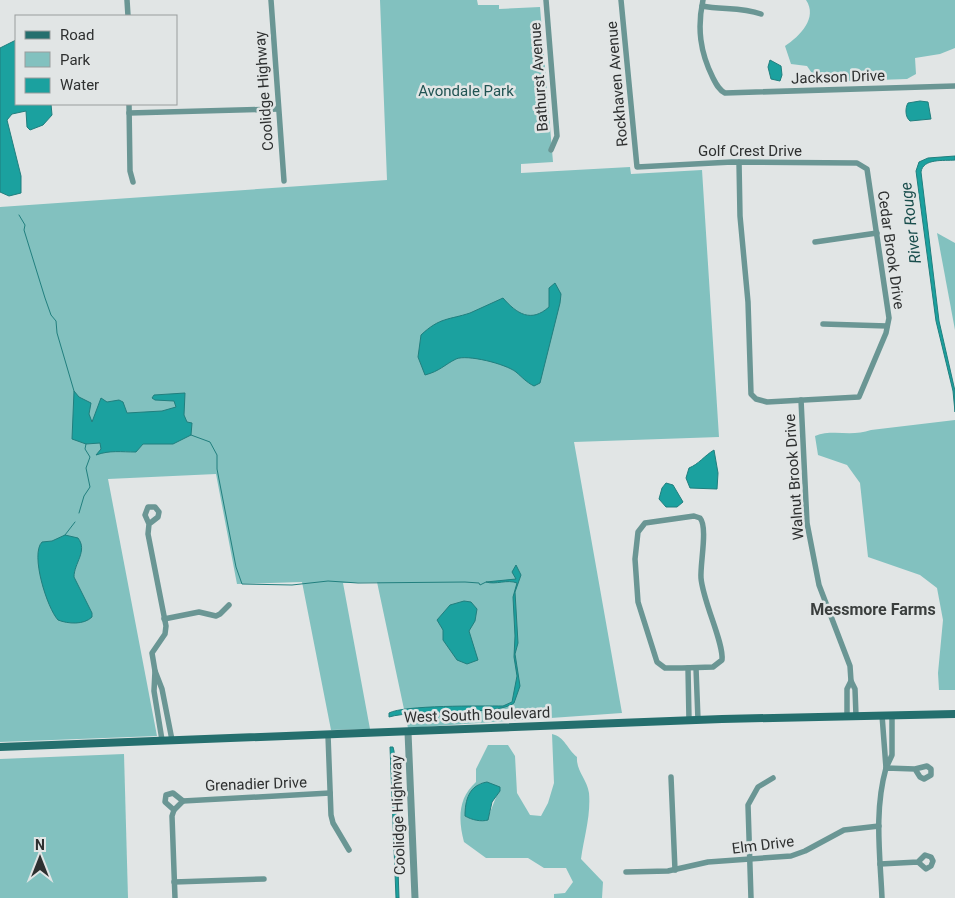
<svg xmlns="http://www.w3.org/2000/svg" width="955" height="898" font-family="Roboto,sans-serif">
<rect width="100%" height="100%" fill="#e1e5e5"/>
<g fill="#82c1bf" fill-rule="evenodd">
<polygon points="380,0 477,0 478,5 499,5 499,9 540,7 553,162 521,164 521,173 630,167 631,174 702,170 719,437 574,442 622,713 408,728 377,582 343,583 370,729 331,730 302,582 237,584 216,474 108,479 157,736 0,742 0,207 387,180"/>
<path d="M806,0H955V48L940,54L915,58L916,74L907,79L818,82L807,66L791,64L785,46C800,36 818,18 806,0Z"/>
<polygon points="937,233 955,243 955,330"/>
<path d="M955,420V690H939L938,673L943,620L937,588L920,575L868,557L860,483L847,465L818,455L815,436C832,429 852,437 871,430Z"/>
<path d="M552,734C565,737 567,749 577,757C576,771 587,779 589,793C591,816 584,837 581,859L603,882L602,898H554V894L565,893L573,882L566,868H544L528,858H486L464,842C458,819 458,798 476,782V769L488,745H508L515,756L517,793L530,815L541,816L548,803L554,783ZM481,783L500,787L489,815C481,818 474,821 465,816C465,801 469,790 481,783Z"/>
<polygon points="124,754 128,898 0,898 0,759"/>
</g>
<g fill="#1ba19f" stroke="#217f7e">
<polygon points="16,40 16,104 51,104 52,115 43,125 30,130 27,127 26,111 12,114 7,120 21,176 21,193 9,196 0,192 0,48"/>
<polygon points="770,60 781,66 782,75 780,81 771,79 768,67"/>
<path d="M920,101L928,102L931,119L910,121C905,117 905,108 908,103Z"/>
<path d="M955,156V160C944,161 923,158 921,172L939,321L955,391V412L953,391L936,321L916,171L919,162L928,158Z"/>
<path d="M555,283L561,294L560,303L540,383L534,386C526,382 522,377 516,372C506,364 467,354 456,359C444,365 440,371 425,375L418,357L421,335C440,317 449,320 470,313C481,308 492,303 503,298C517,314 531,323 549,307V288Z"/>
<path d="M74,391L79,397L91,403L89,414L92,422L101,398L107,402L119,400L123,402L127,413L162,411L176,407L174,401L155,400L152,398L154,395L185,393L184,415L187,422L192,423L191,435L173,444H143L136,452C121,452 110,450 96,455L101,449L100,443L86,444L72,439Z"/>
<path d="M714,450L718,473L717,489L690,488L686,478L689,468C699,464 704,456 714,450Z"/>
<polygon points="666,483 673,485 683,502 677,507 666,507 659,499 662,488"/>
<path d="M65,535L78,538C88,551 74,563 74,577L92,613V617C84,625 68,624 58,620C47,608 30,554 42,542L52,541Z"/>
<path d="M516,565L521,575L515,592L518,643L515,654L520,686L514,703C498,716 416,709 389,717V713C404,705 481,706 503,706L512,702L517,676L514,657L515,636L513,597L517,583C507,579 496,585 486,582L516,579L512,572Z"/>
<polygon points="464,601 471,602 477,609 475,621 469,631 478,660 467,664 457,660 443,640 443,630 437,620 450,605"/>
<polygon points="390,747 393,747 394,751 399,898 396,898"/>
<path d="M487,782L500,787V791L492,802L488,820C481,822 472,820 465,816C465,800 469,785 487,782Z"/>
</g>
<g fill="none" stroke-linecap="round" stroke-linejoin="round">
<g stroke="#217f7e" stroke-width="1">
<polyline points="19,215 25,225 24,230 45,298 51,315 56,321 57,333 74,391"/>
<polyline points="191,435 210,442 217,455 217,469 236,567 242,584 292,585 328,581 358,583 465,582 479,583 480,585 486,582"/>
<polyline points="79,513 84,496 90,487 86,468 90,457 85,449 86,444"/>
<polyline points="65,535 75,522"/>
</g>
<g stroke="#6a9694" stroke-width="5.5">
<polyline points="127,0 128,16"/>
<polyline points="271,0 284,181"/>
<polyline points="546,0 557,136 551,150"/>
<polyline points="621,0 637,167 732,162 857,163 867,169 889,318 886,333 859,397 767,402 756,399 751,394 748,302 740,216 739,162"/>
<path d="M703,0C697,28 700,52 713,78C716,84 719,90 725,93L955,86"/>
<path d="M702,6C722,10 741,7 761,14"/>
<polyline points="129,104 130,171 133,182"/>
<polyline points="129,113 278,109"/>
<polyline points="815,242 877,233"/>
<polyline points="823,324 887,326"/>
<polyline points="801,400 807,523 819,585 850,666 851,681 847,689 847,716"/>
<path d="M694,516L700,518C708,527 700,564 701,578C703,602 724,643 722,660L713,667L682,668H665L657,662L638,602L635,559L638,532L645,523Z"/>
<polyline points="149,524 158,517 159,512 155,507 148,507 145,515 149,524 148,534 166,626 165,634 152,653 155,671"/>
<polyline points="164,619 199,612 216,616 220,614 229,605"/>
<polyline points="688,668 689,720"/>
<polyline points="696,668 698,720"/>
<polyline points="851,681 855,689 856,716"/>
<polyline points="882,715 886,768 892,755 892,715"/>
<polyline points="328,735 331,815 333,823 349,850"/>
<polyline points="162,740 154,691 155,671 162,689 172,740"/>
<polyline points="671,777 675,870"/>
<polyline points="174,810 165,802 166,795 173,793 183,801"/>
<polyline points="880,864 918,862 926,869 931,866 933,861 931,857 925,855 918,862"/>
<polyline points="626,872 668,871 708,862 791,856 805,851 844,830 879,826"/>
<polyline points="174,882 264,879"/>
<polyline points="175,898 172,816 174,810 183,801 330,793"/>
<polyline points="751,898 748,805 758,787 773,778"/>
<path d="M882,898C880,854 874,811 886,768L915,769L920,777L924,779L931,775V769L927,766L915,769"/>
</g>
<polyline stroke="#6a9694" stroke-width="7" points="408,732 415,898"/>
<polyline stroke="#256f6e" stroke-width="8" points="0,747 722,719 955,714"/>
</g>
<g text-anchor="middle" stroke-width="5" stroke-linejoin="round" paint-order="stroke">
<g font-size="15" fill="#2e3030" stroke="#e1e5e5">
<text transform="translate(539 77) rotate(-94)" y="5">Bathurst Avenue</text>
<text transform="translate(838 77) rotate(-2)" y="5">Jackson Drive</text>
<text transform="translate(617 84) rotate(-95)" y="5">Rockhaven Avenue</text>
<text transform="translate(264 91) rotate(-94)" y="5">Coolidge Highway</text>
<text x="750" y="156">Golf Crest Drive</text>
<text transform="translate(891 250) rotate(82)" y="5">Cedar Brook Drive</text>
<text transform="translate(794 477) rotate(-94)" y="5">Walnut Brook Drive</text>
<text transform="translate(477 715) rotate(-2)" y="5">West South Boulevard</text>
<text transform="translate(256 784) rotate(-2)" y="5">Grenadier Drive</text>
<text transform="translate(398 815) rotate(-92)" y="5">Coolidge Highway</text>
<text transform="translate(763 845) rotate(-7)" y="5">Elm Drive</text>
</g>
<g font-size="15" fill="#215453" stroke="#e1e5e5">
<text x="466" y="96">Avondale Park</text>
</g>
<g font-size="16" font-style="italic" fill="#1a4e4d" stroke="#e1e5e5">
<text transform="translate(910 223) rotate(-97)" y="6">River Rouge</text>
</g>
<g font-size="16" font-weight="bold" fill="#3a3e3d" stroke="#e1e5e5">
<text x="873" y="615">Messmore Farms</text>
</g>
</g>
<rect x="15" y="15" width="162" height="90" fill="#e1e5e5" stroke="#999d9d"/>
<rect x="25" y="31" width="25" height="8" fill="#256f6e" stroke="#999d9d"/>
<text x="60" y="40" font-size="15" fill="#2e3030">Road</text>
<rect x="25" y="52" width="25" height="15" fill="#82c1bf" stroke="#999d9d"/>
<text x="60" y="65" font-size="15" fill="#2e3030">Park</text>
<rect x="25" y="78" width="25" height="15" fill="#1ba19f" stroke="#999d9d"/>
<text x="60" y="90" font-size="15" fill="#2e3030">Water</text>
<g transform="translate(40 858)" stroke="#e1e5e5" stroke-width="4" paint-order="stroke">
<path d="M0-4L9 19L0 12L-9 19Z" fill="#2e3030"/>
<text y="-8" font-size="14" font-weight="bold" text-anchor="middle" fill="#2e3030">N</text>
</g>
</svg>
